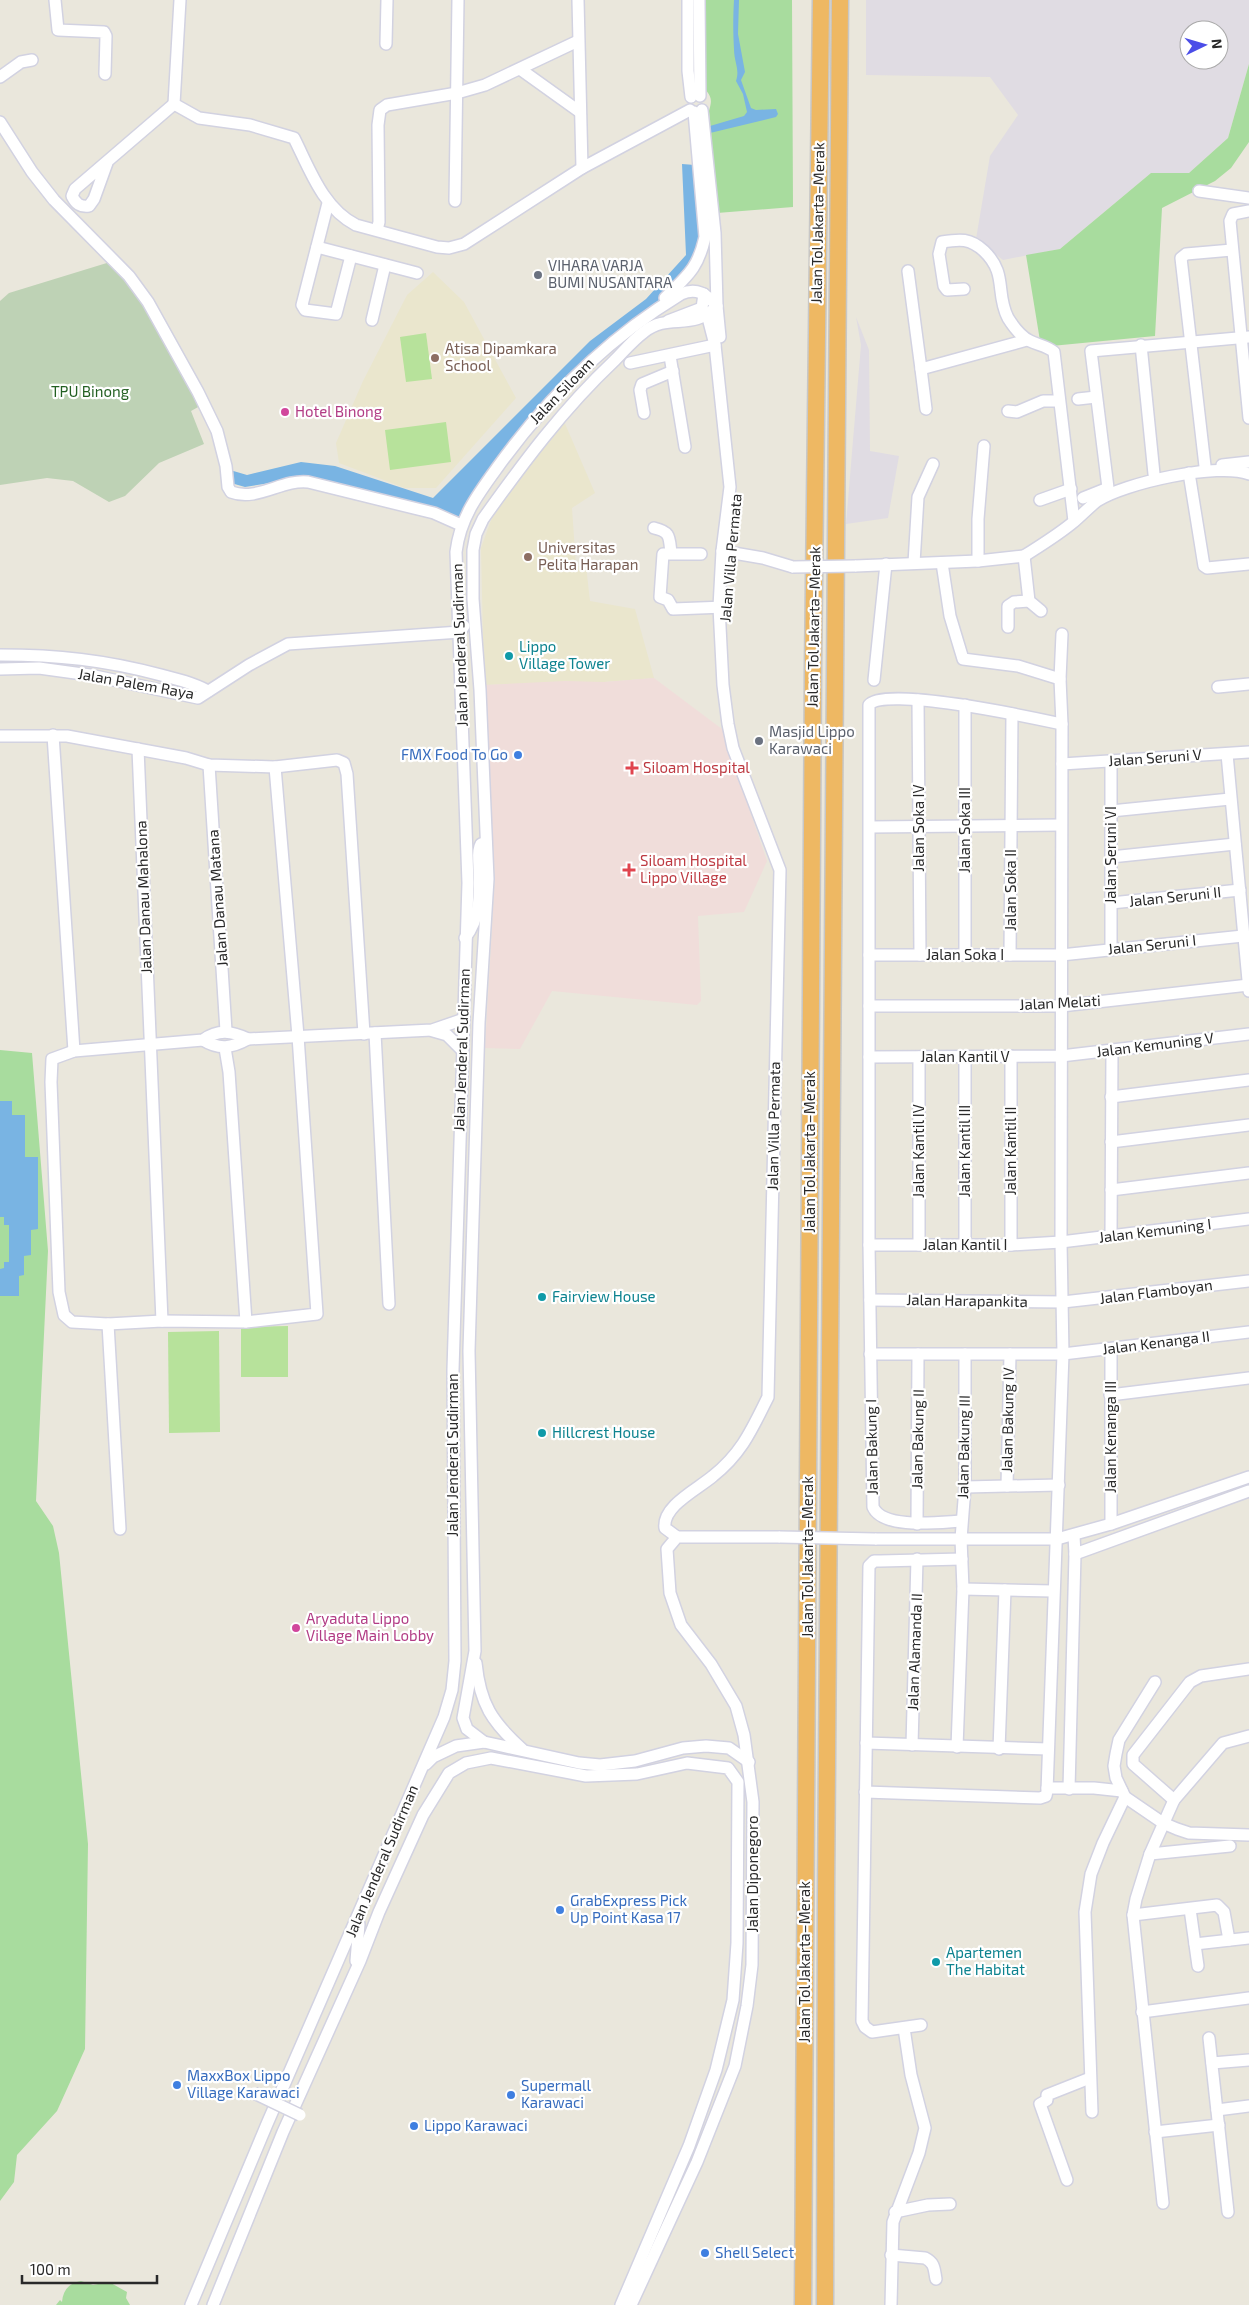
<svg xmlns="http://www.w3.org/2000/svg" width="1249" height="2305" font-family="'Exo 2',sans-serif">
<rect width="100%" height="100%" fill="#eae7dc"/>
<g fill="#e0dce3" fill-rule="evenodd">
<path d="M866,0H1249V64L1228,138L1189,173H1151L1060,249L1003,260L976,239L990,156L1018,115L990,77L866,75ZM1189,30H1219V60H1189Z"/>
<polygon points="856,317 869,350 870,451 899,456 888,518 846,524 861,345"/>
</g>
<g fill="#eae6cd">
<polygon points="433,272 464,302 516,398 436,488 405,488 339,463 336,443 363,381 407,295"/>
<polygon points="563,419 595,493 572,508 576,566 586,566 590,601 635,609 654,678 604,682 484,685 481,548 495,509"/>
</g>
<polygon fill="#f0ddda" points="654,678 722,729 767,861 744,912 698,916 701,1001 697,1005 552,991 520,1049 485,1048 495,878 484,685 565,681 604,682"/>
<g fill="#a8dc9e">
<path d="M705,0H792L793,207L717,213L709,111C712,101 712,97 705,89Z"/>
<polygon points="1249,64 1249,142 1231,168 1215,181 1162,208 1155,336 1041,347 1026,255 1060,249 1151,173 1189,173 1228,138"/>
<polygon points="0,1050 32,1053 48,1251 36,1501 53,1526 59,1553 88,1844 85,2049 57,2111 17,2155 14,2182 0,2201"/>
<path d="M81,2281L93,2285L109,2282L127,2292L126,2298L130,2305H56L60,2300L62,2302C63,2290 69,2283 81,2281Z"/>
</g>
<polygon fill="#bed2b5" points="110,262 135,289 200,406 191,411 204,444 159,463 125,496 109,502 73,481 47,478 0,485 0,301 9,293"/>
<g fill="#b7e29b">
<polygon points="426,333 432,379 406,382 400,337"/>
<polygon points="446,422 451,462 390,470 385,430"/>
<polygon points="288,1326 288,1377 241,1377 241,1327"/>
<polygon points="219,1331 220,1432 169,1433 168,1332"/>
</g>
<g fill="#79b4e3">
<path d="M734,0H739L738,34L745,72L741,80L751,108L756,110L776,109L778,114L776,117L710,133V126L744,116L747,112L743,94L736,81C740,69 734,62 734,49C733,32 733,17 734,0Z"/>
<polygon points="682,164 695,165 701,239 690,270 650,310 569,376 460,522 332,482 301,478 245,487 231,483 230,470 247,475 301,462 335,466 433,498 590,341 646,299 686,255"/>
<polygon points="0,1101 12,1101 12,1115 25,1115 25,1157 38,1157 38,1229 31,1230 31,1255 24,1256 24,1275 19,1276 19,1296 0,1296 0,1269 4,1268 4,1262 9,1262 9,1225 4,1225 4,1217 0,1217"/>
</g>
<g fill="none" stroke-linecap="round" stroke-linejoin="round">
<g stroke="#d2d2e1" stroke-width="14">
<g id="minor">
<polyline points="55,0 58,30 104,32 106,36 105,74"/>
<path d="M180,0L174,104L199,118L250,125L294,138C310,170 323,208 356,225L437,247L449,248L464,244L582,168L578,0"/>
<polyline points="688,0 688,71 691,97"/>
<polyline points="699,0 700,96"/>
<polyline points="386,44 387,0"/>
<polyline points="520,69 580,112"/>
<polyline points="0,77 21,62 32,60"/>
<polyline points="702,110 715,233 717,306 720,337"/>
<path d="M0,122L32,172L54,200L129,276L148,302L198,392L217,431L226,466L228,487L231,492C257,502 282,479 308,482L434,513L461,525"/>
<path d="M107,163L94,199L89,206C80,207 76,204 72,196L75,189L174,104"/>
<polyline points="582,168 690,110"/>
<polyline points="1199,191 1249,198"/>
<polyline points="455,201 458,0"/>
<polyline points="328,203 302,305 305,310 336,314 351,256"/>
<polyline points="1249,211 1233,214 1230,221 1249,418"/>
<polyline points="377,230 379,222 378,125 380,110 387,105 457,93 485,85 578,41"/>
<polyline points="317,247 417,273"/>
<polyline points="908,271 921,369 1027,340"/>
<path d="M964,289L947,290L944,286L939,254L942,242C960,239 970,238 984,251C1008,274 995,293 1008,318C1013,326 1022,337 1030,341C1038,345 1047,346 1054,352L1074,521"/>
<path d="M665,298C687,276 698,269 705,237L694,112"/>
<polyline points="372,320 385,265"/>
<polyline points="668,321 702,308 704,294"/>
<polyline points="1141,345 1154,474"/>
<polyline points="670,356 685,447"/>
<polyline points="630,363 715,345"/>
<polyline points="921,369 926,409"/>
<polyline points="1078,399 1096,397"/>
<polyline points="1008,411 1017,412 1043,401 1059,401"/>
<polyline points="644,413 640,390 642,384 673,371"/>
<polyline points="1222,465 1249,462"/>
<polyline points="1205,466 1181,258 1186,254 1232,250"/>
<polyline points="1189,473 1204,566 1207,568 1249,564"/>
<polyline points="1083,498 1108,488 1091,351 1249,337"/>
<polyline points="1040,500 1071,489"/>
<path d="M654,528C671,532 669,537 671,553"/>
<polyline points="722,551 763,558 793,567"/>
<polyline points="701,554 663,554 660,597 668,600 673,609 725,607"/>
<path d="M1024,556C1040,546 1056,536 1071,524C1080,517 1088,508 1097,501C1124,483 1219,462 1249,474"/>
<polyline points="978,561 978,519 984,446"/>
<polyline points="914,563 918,497 933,464"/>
<polyline points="942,563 950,616 963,659 1018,666 1060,679"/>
<polyline points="855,566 978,561 1024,556 1029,601 1041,611"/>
<polyline points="1008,627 1008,606 1014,602 1029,601"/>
<path d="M0,655C57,655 105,660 161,675C177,679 193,683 208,691"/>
<polyline points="0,669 39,668 90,675 198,698 249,665 288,644 460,632 464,626"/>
<polyline points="874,680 886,564"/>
<polyline points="1218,687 1249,684"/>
<polyline points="918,700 920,955"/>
<polyline points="965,705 965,955"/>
<polyline points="53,735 74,1051"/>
<polyline points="0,736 67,736 186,758 209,765 275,767 337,760 344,763 347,774 364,1034"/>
<polyline points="138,749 162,1321"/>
<polyline points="1227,754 1249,991"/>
<polyline points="1062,764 1249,752"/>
<polyline points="209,765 226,1031"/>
<polyline points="1111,811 1230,799"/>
<polyline points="870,827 1061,825"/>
<polyline points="1111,857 1235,844"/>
<polyline points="1111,903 1240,890"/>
<path d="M465,938C481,918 480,892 479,867C479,859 477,851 481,844L486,842"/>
<polyline points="1111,950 1111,761"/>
<polyline points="869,955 1061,955 1243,936"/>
<polyline points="1010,955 1012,714"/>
<polyline points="869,1006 1061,1006 1249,985"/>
<polyline points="433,1031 447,1035 462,1050"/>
<polyline points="375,1033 389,1304"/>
<path d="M248,1039C232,1031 218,1029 203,1040L74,1051L52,1059L51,1082L59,1292L64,1315L72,1322L108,1324L162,1321L246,1322L317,1314L298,1036L275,767"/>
<path d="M203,1040C219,1050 232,1048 248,1039L432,1030L464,1019"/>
<polyline points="225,1048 229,1072 246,1322"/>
<polyline points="965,1056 965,1245"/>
<polyline points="1011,1056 1011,1245"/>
<polyline points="869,1057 1061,1056 1249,1034"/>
<polyline points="919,1057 919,1245"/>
<polyline points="1111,1097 1249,1080"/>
<polyline points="1111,1142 1249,1125"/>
<polyline points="1111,1190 1249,1173"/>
<polyline points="1111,1236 1112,1051"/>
<polyline points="869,1245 1011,1245 1061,1242 1249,1219"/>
<polyline points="870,1300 1063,1302 1249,1281"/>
<polyline points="108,1324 120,1529"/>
<polyline points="1111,1349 1111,1524"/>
<polyline points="870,1354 1063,1354 1249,1332"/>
<polyline points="1110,1395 1249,1378"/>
<polyline points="1007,1486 1010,1354"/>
<polyline points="965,1487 1059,1485"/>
<path d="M961,1521C941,1522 883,1530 873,1507L869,1245V705C883,685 1034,718 1062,724"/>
<polyline points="917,1524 918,1354"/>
<path d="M677,1537L665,1528C662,1506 698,1489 713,1476C742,1453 752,1429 768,1397L780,870L733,748L728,724L723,685L719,607L722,551L730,487L715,345L707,314"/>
<polyline points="875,1539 1057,1539 1111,1524 1249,1477"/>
<polyline points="1075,1554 1249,1491"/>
<polyline points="963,1589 1053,1591"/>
<path d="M476,1663C480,1704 492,1722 522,1749"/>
<polyline points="1155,1682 1119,1740 1116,1754 1114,1766 1116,1778 1125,1797 1163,1823 1177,1829 1189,1833 1249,1835"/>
<path d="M484,1742L467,1729L463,1718L475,1651L469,1351L479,1023L488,879L480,690L473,599V550L476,534L483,519C523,463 563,409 614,361C624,351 633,340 644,332C669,312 692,332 717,306"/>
<polyline points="866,1743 1048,1749"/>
<polyline points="912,1745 917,1559"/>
<polyline points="957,1747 963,1589 961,1539 965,1487 965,1354"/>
<polyline points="999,1749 1005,1590"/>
<polyline points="426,1764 433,1757 456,1746 484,1742 579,1763 600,1765 635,1761 683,1748 706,1746 729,1748 749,1762"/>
<polyline points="1047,1788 1094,1788 1122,1791"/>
<polyline points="1069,1789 1075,1554 1074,1536"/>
<polyline points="865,1792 1040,1798 1046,1796 1047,1791 1063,1354 1061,1242 1062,724 1060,679 1062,634"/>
<polyline points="1174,1800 1133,1764 1133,1755 1190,1682 1201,1676 1249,1669"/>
<polyline points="1150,1854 1230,1846"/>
<polyline points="1190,1909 1198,1966"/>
<polyline points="1133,1915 1217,1905 1224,1912 1229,1940"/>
<polyline points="1195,1944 1249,1938"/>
<polyline points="356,1961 359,1924"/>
<polyline points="1142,2012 1249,1998"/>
<polyline points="921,2025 872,2032 865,2027 862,2021 869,1566 874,1561 880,1561 962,1559"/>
<polyline points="1209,2038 1228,2212"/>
<polyline points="1212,2063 1249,2060"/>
<polyline points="1217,2110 1249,2106"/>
<polyline points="1092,2112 1085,1912 1091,1874 1103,1843 1125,1797"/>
<polyline points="1155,2132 1219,2125"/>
<polyline points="1067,2180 1040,2104 1047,2100 1047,2095 1090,2078"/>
<polyline points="1163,2203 1133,1915 1136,1899 1150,1854 1174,1800 1223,1743 1249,1736"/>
<polyline points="895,2212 928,2205 950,2204"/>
<path d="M891,2255L925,2258C935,2263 934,2269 936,2279"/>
<path d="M191,2305L267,2124L444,1717L452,1690L455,1661L453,1370L468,883L456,552C460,518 478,494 497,468C548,397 607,339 681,294C697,287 706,294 717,306"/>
<polyline points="213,2305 283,2132 360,1961 379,1912 423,1815 449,1773 466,1763 491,1758 586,1776 637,1774 687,1763 728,1768 738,1782 737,1943 733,2000 716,2070 689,2146 621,2305"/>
<polyline points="631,2305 697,2162 735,2066 747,2006 752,1965 753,1802 744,1735 736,1706 711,1664 681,1625 670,1593 667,1549 677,1537 780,1537"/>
<polyline points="891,2305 893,2222 919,2153 925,2128 911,2075 904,2028"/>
</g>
</g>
<g stroke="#c7c7c7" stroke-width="19">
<g id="highway">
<polyline points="803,2305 813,667 821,0"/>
<polyline points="825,2305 826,1896 840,0"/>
</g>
</g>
<use href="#minor" stroke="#fff" stroke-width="11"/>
<use href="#highway" stroke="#eeb863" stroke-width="16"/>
<g stroke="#d2d2e1" stroke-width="14" stroke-linecap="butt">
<g id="minor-bridge">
<polyline points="793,567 855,566"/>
<polyline points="780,1537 875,1539"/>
<polyline points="254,2093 300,2115"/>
</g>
</g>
<use href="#minor-bridge" stroke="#fff" stroke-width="11"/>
</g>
<g fill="#6b7280" stroke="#fff" stroke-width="2">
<circle cx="538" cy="275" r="5"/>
<circle cx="759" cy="741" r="5"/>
</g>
<g fill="#8d6e63" stroke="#fff" stroke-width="2">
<circle cx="435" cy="358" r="5"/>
<circle cx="528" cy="557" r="5"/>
</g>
<g fill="#d1479c" stroke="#fff" stroke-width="2">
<circle cx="285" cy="412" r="5"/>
<circle cx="296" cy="1628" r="5"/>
</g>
<g fill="#0f9aa8" stroke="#fff" stroke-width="2">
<circle cx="509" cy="656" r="5"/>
<circle cx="542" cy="1297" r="5"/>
<circle cx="542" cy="1433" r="5"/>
<circle cx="936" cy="1962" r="5"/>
</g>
<g fill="#3f7fe0" stroke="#fff" stroke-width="2">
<circle cx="518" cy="755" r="5"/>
<circle cx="560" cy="1910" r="5"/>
<circle cx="177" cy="2085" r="5"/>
<circle cx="511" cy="2095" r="5"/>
<circle cx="414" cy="2126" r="5"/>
<circle cx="705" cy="2253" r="5"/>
</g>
<g fill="#e0444e" stroke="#fff" stroke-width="2">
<path d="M629.5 760.5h5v5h5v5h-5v5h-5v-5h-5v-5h5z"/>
<path d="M626.5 862.5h5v5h5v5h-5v5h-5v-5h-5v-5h5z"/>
</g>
<g text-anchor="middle" stroke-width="4.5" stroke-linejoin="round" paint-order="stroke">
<g font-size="15" fill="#292929" stroke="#fff">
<text transform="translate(818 223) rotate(-89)" y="5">Jalan Tol Jakarta–Merak</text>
<text transform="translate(562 391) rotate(-46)" y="5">Jalan Siloam</text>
<text transform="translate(731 558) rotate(-85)" y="5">Jalan Villa Permata</text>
<text transform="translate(814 627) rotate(-89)" y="5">Jalan Tol Jakarta–Merak</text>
<text transform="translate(460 645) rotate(-92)" y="5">Jalan Jenderal Sudirman</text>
<text transform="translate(136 684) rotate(10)" y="5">Jalan Palem Raya</text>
<text transform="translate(1155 758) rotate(-4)" y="5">Jalan Seruni V</text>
<text transform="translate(919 828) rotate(-90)" y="5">Jalan Soka IV</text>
<text transform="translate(965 830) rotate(-90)" y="5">Jalan Soka III</text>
<text transform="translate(1111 855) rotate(-90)" y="5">Jalan Seruni VI</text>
<text transform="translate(1011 890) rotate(-90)" y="5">Jalan Soka II</text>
<text transform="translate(144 897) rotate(-92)" y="5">Jalan Danau Mahalona</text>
<text transform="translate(1175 897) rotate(-6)" y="5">Jalan Seruni II</text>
<text transform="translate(218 898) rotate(-94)" y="5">Jalan Danau Matana</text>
<text transform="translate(1152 945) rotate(-6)" y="5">Jalan Seruni I</text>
<text x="965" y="960">Jalan Soka I</text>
<text transform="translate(1060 1003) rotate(-3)" y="5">Jalan Melati</text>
<text transform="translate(1155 1045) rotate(-7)" y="5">Jalan Kemuning V</text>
<text transform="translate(462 1050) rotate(-88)" y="5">Jalan Jenderal Sudirman</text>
<text x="965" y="1062">Jalan Kantil V</text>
<text transform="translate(774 1126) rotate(-89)" y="5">Jalan Villa Permata</text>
<text transform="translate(919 1151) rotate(-90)" y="5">Jalan Kantil IV</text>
<text transform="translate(965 1151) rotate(-90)" y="5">Jalan Kantil III</text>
<text transform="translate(1011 1151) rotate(-90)" y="5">Jalan Kantil II</text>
<text transform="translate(810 1152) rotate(-90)" y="5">Jalan Tol Jakarta–Merak</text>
<text transform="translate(1155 1231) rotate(-7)" y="5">Jalan Kemuning I</text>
<text x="965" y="1250">Jalan Kantil I</text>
<text transform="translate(1156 1292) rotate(-7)" y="5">Jalan Flamboyan</text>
<text transform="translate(967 1301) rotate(1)" y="5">Jalan Harapankita</text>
<text transform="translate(1156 1343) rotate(-7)" y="5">Jalan Kenanga II</text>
<text transform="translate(1008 1420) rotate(-89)" y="5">Jalan Bakung IV</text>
<text transform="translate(1111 1437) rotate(-90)" y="5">Jalan Kenanga III</text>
<text transform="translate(918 1439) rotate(-89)" y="5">Jalan Bakung II</text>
<text transform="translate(872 1447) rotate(-91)" y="5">Jalan Bakung I</text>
<text transform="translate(964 1447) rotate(-89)" y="5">Jalan Bakung III</text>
<text transform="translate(453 1455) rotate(-90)" y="5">Jalan Jenderal Sudirman</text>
<text transform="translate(808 1557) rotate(-90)" y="5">Jalan Tol Jakarta–Merak</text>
<text transform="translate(915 1652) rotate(-88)" y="5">Jalan Alamanda II</text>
<text transform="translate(382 1861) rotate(-67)" y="5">Jalan Jenderal Sudirman</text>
<text transform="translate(753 1874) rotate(-90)" y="5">Jalan Diponegoro</text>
<text transform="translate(805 1962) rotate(-90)" y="5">Jalan Tol Jakarta–Merak</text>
</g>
<g font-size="15" fill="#5b616d" stroke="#fff" text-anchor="start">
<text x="548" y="271">VIHARA VARJA<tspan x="548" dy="17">BUMI NUSANTARA</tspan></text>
<text x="769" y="737">Masjid Lippo<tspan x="769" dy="17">Karawaci</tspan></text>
</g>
<g font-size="15" fill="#785e54" stroke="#fff" text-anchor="start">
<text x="445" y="354">Atisa Dipamkara<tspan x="445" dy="17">School</tspan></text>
<text x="538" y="553">Universitas<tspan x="538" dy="17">Pelita Harapan</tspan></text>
</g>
<g font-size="15" fill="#225f21" stroke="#fff">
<text x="90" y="397">TPU Binong</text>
</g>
<g font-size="15" fill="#b23c85" stroke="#fff" text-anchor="start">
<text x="295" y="417">Hotel Binong</text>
<text x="306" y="1624">Aryaduta Lippo<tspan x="306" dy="17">Village Main Lobby</tspan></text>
</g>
<g font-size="15" fill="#0d838f" stroke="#fff" text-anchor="start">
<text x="519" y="652">Lippo<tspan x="519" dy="17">Village Tower</tspan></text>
<text x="552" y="1302">Fairview House</text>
<text x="552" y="1438">Hillcrest House</text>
<text x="946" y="1958">Apartemen<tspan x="946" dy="17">The Habitat</tspan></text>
</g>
<g font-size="15" fill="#366cbe" stroke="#fff" text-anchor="start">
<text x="508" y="760" text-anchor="end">FMX Food To Go</text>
<text x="570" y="1906">GrabExpress Pick<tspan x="570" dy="17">Up Point Kasa 17</tspan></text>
<text x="187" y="2081">MaxxBox Lippo<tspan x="187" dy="17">Village Karawaci</tspan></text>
<text x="521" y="2091">Supermall<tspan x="521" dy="17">Karawaci</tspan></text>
<text x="424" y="2131">Lippo Karawaci</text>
<text x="715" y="2258">Shell Select</text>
</g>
<g font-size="15" fill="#be3a42" stroke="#fff" text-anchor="start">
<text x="643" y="773">Siloam Hospital</text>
<text x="640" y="866">Siloam Hospital<tspan x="640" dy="17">Lippo Village</tspan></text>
</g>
</g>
<g transform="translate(1204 45) rotate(85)"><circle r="24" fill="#ffffff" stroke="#a9a9a9"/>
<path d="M0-4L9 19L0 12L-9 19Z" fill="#4b4de8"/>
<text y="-8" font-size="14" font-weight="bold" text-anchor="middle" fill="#292929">N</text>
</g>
<path d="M22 2275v8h135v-8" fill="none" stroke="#292929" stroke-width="2.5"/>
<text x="30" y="2275" font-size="15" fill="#292929" stroke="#ffffff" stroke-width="4" paint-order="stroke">100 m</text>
</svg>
